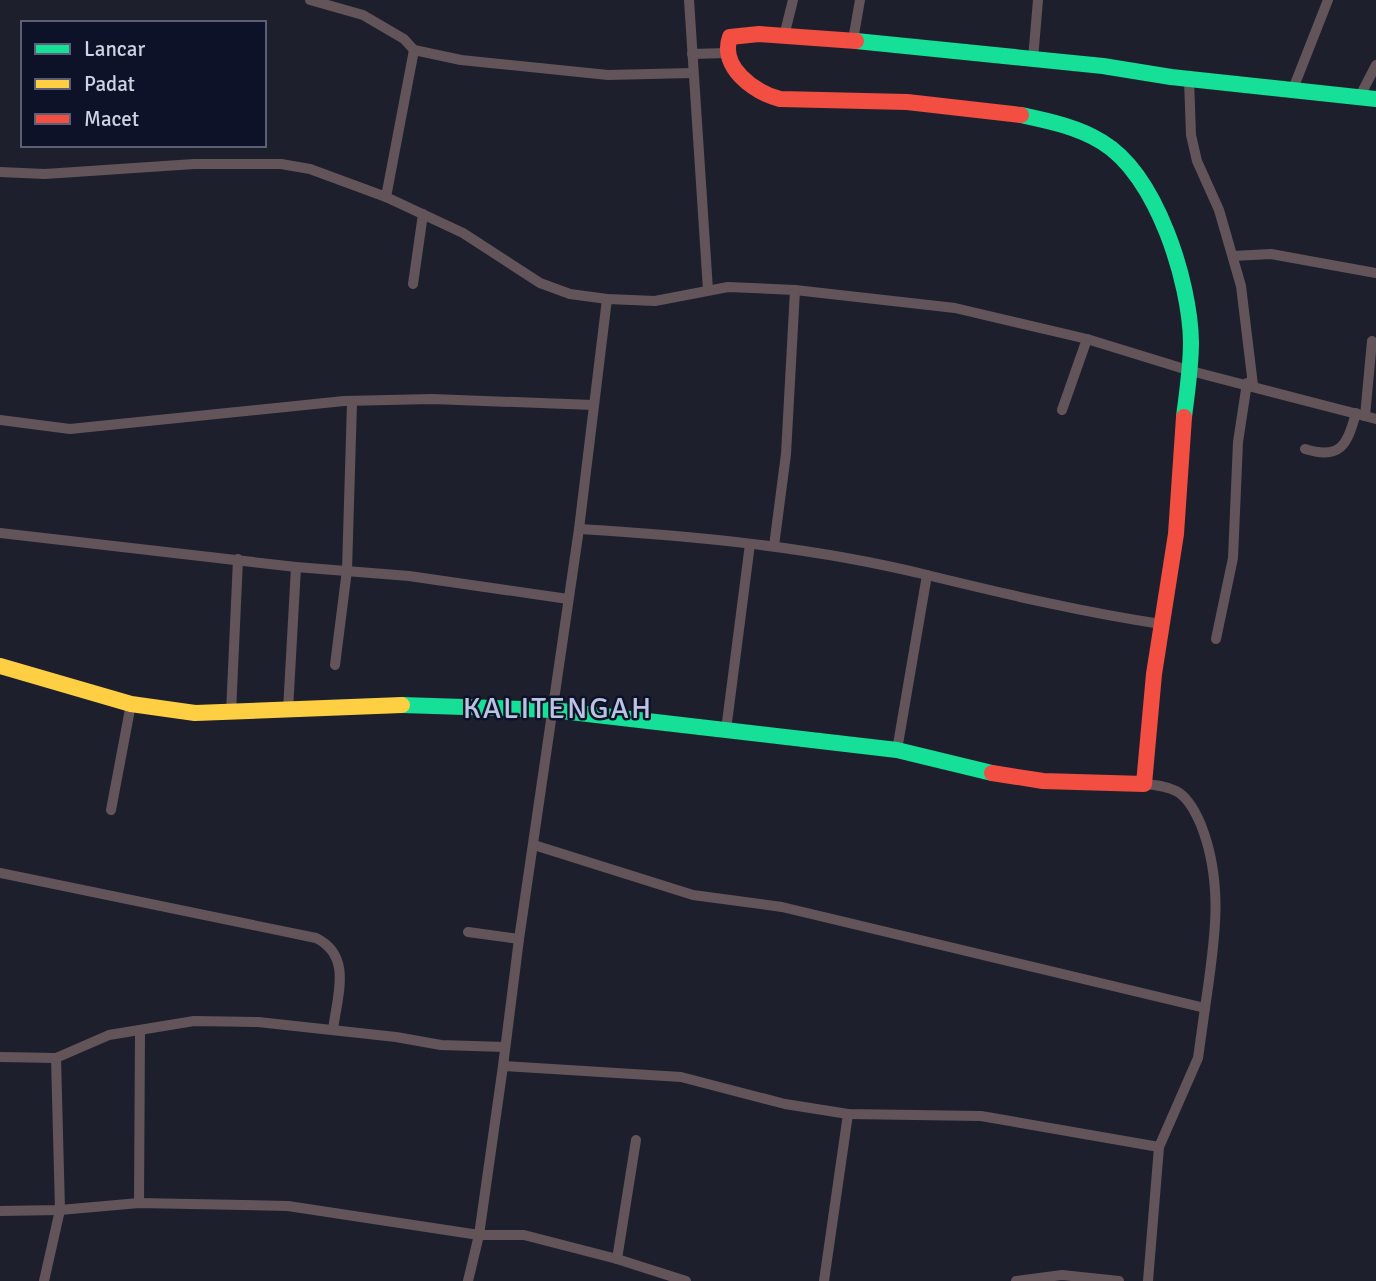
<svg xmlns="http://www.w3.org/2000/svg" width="1376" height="1281" font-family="Signika,sans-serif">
<rect width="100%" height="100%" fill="#1d202c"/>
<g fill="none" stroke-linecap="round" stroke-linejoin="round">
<g stroke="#63545a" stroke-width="10">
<polyline points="310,0 363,15 404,39 414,50 461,60 608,75 692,73"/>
<polyline points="689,0 708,290"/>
<polyline points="784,36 793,0"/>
<polyline points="853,40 860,0"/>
<polyline points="692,54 726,53"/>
<polyline points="1033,59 1038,0"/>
<polyline points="1189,79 1191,135 1197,161 1219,210 1241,286 1253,385"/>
<polyline points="1293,89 1328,0"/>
<polyline points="1360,96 1376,65"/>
<polyline points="0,172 45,174 194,164 281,164 310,169 386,197 463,233 540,283 570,294 607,299 655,301 728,287 795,290 955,308 1087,339 1191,371 1376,419"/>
<polyline points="386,197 414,50"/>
<polyline points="1233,256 1271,254 1376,273"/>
<polyline points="413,284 423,214"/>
<polyline points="1062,410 1087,339"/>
<polyline points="1365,416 1372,341"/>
<polyline points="0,420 70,429 344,401 432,399 593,405"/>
<path d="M1305,449C1341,460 1347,445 1356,413"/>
<path d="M579,529C696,536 813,547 927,575C1005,594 1082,612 1161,624"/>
<polyline points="0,533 296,567 409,576 568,599"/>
<polyline points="774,546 786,454 795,290"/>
<polyline points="1216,639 1233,558 1238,442 1247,383"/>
<polyline points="335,665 347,570 352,403"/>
<polyline points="288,710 296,567"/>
<polyline points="231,713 238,559"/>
<polyline points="726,730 750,544"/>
<polyline points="897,750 927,575"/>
<polyline points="111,810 131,704"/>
<path d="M534,845L693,895L782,907L1205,1008C1214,945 1225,886 1201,825C1196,813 1188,797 1176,791C1166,786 1155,785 1144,784"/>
<path d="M0,873L316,938C353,956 337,996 333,1030"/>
<polyline points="468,932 519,939"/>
<polyline points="0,1057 56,1058 109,1035 194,1021 258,1022 396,1037 441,1045 505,1047"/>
<polyline points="503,1066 681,1077 785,1104 848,1114 981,1116 1159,1147"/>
<polyline points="139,1203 140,1030"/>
<polyline points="0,1211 60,1210 139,1203 288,1206 479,1235 524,1235 617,1259 686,1281"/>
<polyline points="617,1259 636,1140"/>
<polyline points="44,1281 60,1210 56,1058"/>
<polyline points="468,1281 479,1235 503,1066 519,939 579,529 607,299"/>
<polyline points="824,1281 848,1114"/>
<polyline points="1016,1281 1062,1275 1119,1281"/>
<polyline points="1148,1281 1159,1147 1198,1058 1205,1008"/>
</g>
<g stroke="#16e098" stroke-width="16">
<polyline points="856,41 1103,66 1171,77 1376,99"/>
<path d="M1021,115C1049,121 1078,127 1102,142C1157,175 1190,282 1191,342C1191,367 1187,392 1184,417"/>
<polyline points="402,705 553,710 897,750 992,773"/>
</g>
<polyline stroke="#ffcf43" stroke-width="16" points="0,666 131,704 195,713 402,705"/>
<g stroke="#f24e42" stroke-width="16">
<path d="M856,41L759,34L730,37C719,67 754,92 780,99L907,102L1021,115"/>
<polyline points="992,773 1043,781 1144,784 1154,674 1176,534 1184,417"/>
</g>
</g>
<g text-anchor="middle" stroke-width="5" stroke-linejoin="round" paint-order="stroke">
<g font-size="30" letter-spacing="2" fill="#bac3e1" stroke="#0e1228">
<text x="558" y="718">KALITENGAH</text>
</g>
</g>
<rect x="21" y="21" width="245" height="126" fill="#0e1228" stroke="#5b5f73" stroke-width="2"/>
<rect x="35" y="44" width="35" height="10" fill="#16e098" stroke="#5b5f73" stroke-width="2"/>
<text x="84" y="56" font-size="21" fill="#cfd3e3">Lancar</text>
<rect x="35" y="79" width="35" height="10" fill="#ffcf43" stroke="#5b5f73" stroke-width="2"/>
<text x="84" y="91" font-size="21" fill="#cfd3e3">Padat</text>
<rect x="35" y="114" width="35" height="10" fill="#f24e42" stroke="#5b5f73" stroke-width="2"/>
<text x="84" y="126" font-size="21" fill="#cfd3e3">Macet</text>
</svg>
